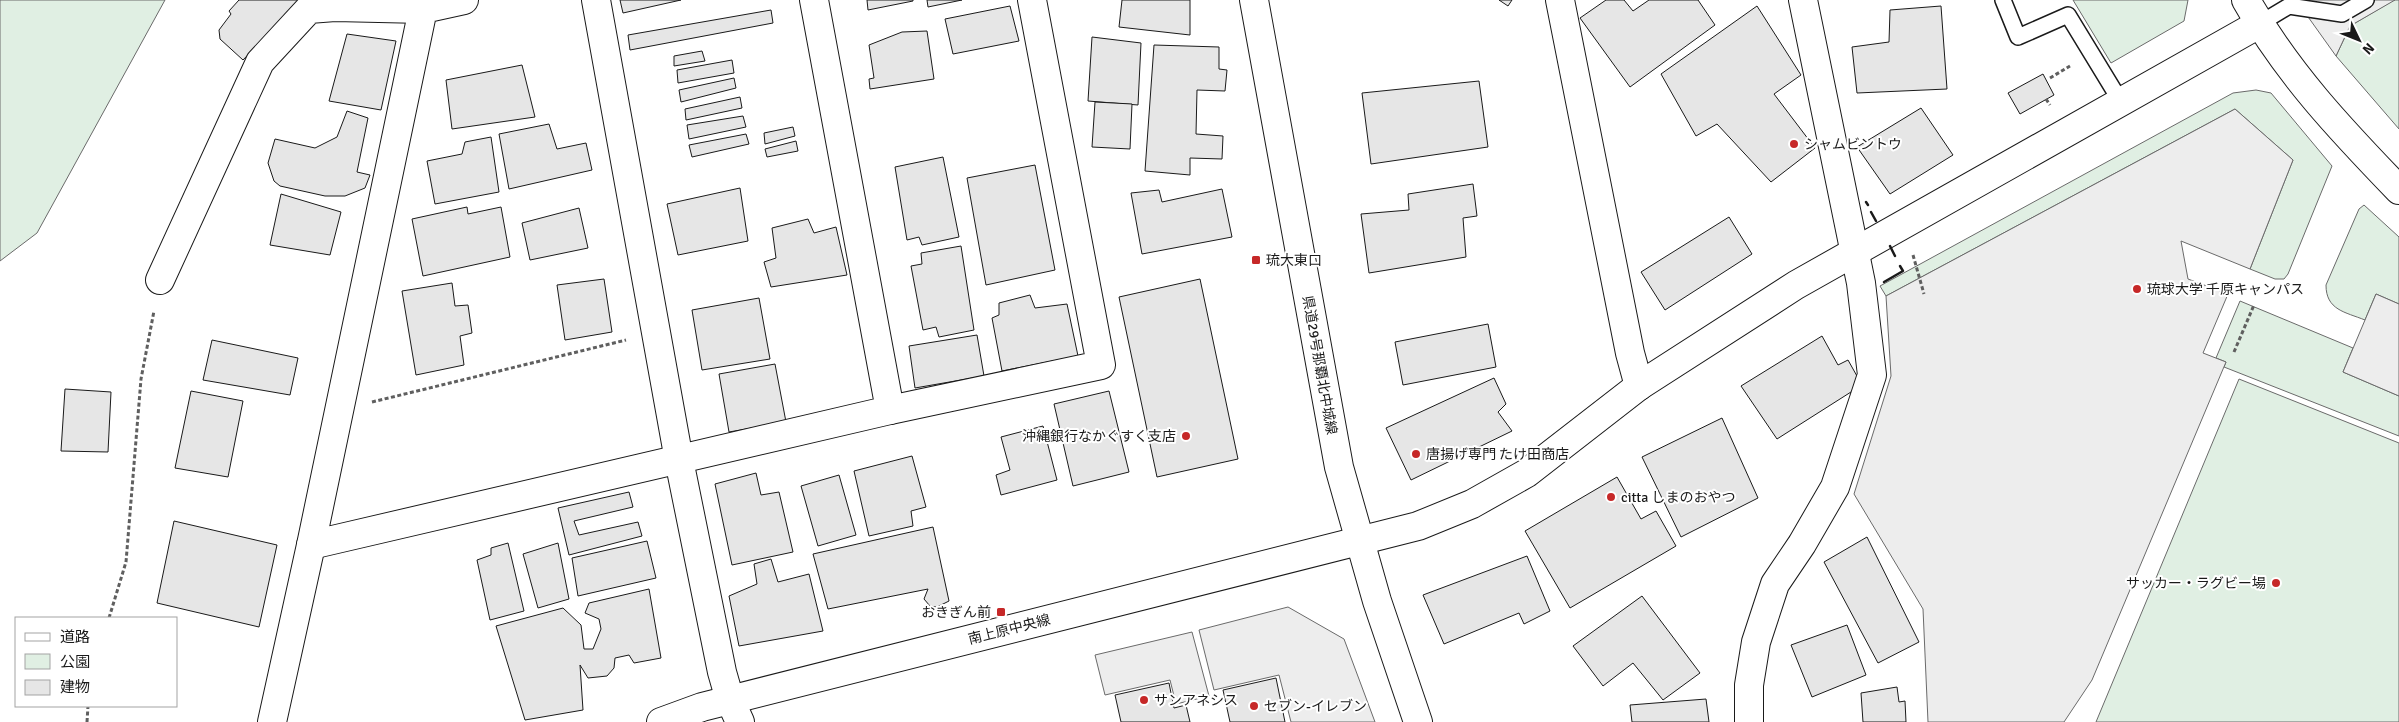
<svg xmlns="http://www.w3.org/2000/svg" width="2399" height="722" font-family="Signika,'Noto Sans JP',sans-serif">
<rect width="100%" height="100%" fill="#fff"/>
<g fill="#e0efe3" stroke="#6a6a6a">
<polygon points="0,0 165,0 37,233 0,261"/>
<polygon points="2073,0 2188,0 2184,21 2111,63"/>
<polygon points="2394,0 2399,0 2399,129 2336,56 2350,26"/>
<polygon points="2256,90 2271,93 2332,166 2288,274 2284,279 2275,279 2250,269 2293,160 2235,109 1886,296 1880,286 2233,93"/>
<path d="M2364,205L2399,237V304L2376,294L2365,320C2345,312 2326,310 2326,285L2359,209Z"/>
<polygon points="2240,301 2353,348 2343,372 2399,396 2399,436 2224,367 2226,362 2216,358"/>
<polygon points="2239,379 2399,443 2399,722 2096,722"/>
</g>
<g fill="#ededed" stroke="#6a6a6a">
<polygon points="2296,0 2395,0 2350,26 2336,56"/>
<polygon points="2235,109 2293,160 2250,269 2181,241 2188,279 2228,294 2203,353 2226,362 2092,680 2064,722 1928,722 1923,609 1854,494 1891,376 1886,296"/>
<polygon points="2376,294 2399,304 2399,396 2343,372"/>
<polygon points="1288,607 1344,639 1375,722 1291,722 1279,675 1214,690 1199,630"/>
<polygon points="1192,632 1209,696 1176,704 1170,680 1105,695 1095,655"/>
</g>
<g fill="#e6e6e6" stroke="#1a1a1a">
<polygon points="239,0 300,0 243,60 220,39 219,30 231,14 229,11"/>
<polygon points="620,0 681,0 623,13"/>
<polygon points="867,0 913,0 913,1 868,10"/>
<polygon points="927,0 962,0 928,7"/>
<polygon points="1122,0 1190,0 1190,35 1119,27"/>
<polygon points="1499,0 1512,0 1508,6"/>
<polygon points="1606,0 1624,0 1633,11 1649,0 1698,0 1715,25 1630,87 1580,18"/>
<polygon points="1010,6 1019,41 953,54 945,19"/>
<polygon points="1757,6 1801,75 1774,94 1815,148 1771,182 1717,124 1696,136 1661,74"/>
<polygon points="1941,6 1947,89 1857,93 1852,47 1889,42 1890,10"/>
<polygon points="771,10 773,23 630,50 628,35"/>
<polygon points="927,31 934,79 870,89 869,79 874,78 869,45 902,32"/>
<polygon points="347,34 396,41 381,110 329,101"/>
<polygon points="1092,37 1141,43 1138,105 1088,101"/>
<polygon points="1154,45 1219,47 1219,69 1227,70 1225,91 1197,90 1196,134 1223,136 1222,159 1190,158 1190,175 1145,171"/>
<polygon points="702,51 705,61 674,66 674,56"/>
<polygon points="732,60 734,73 678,83 677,70"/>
<polygon points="522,65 535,117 452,129 446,80"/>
<polygon points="2043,74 2054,95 2020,114 2008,93"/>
<polygon points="734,78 736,88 681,102 679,90"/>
<polygon points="1479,81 1488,147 1371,164 1362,93"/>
<polygon points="740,97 742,108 686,120 685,109"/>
<polygon points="1095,102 1132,104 1130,149 1092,147"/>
<polygon points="1921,108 1953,155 1890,194 1857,147"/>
<polygon points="347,111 368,118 357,172 370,175 365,188 345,196 325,196 280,186 274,181 268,163 275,139 315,148 337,137"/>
<polygon points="743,116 746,127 689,139 687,125"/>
<polygon points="549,124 557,149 586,143 592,170 509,189 499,134"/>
<polygon points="793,127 795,136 765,144 764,133"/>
<polygon points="746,134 749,144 692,157 689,145"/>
<polygon points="491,137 499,192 435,204 427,161 462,154 465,142"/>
<polygon points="796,141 798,151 767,157 765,149"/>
<polygon points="943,157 959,237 922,245 919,237 907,240 895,167"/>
<polygon points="1035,165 1055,270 986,285 967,178"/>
<polygon points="1473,184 1477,216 1463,218 1466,257 1369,273 1361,214 1409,210 1408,194"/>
<polygon points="740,188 748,241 678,255 667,204"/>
<polygon points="1222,189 1232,237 1142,254 1131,193 1159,190 1162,202"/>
<polygon points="281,194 341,212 330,255 270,245"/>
<polygon points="467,207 468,214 501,207 510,257 423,276 412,219"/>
<polygon points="579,208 588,248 530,260 522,223"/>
<polygon points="1729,217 1752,254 1665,310 1641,272"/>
<polygon points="808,219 814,233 836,227 847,275 771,287 764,262 776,258 772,228"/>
<polygon points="961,246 974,330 939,337 936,327 923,330 911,266 922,264 921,253"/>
<polygon points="604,279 612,332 565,340 557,285"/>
<polygon points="1200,279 1238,459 1157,477 1119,297"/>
<polygon points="452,283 455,306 468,305 472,333 460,336 464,365 416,375 402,291"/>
<polygon points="1030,295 1035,308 1067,304 1078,356 1002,371 992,318 999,315 999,303"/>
<polygon points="759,298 770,359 702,370 692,310"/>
<polygon points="1488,324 1496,367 1403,385 1395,342"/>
<polygon points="977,335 984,376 915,388 909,346"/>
<polygon points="1822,336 1838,365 1848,360 1862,385 1777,439 1741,386"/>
<polygon points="212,340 298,358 290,395 203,380"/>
<polygon points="775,364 786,422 729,432 719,374"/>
<polygon points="1494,378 1506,404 1498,412 1512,431 1411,480 1386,428"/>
<polygon points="65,389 111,392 108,452 61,451"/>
<polygon points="191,391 243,401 228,477 175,468"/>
<polygon points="1109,391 1129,472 1073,486 1054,404"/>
<polygon points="1722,418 1758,498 1681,537 1642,457"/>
<polygon points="1043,426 1057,480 1001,495 996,475 1010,470 1001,437"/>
<polygon points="912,456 926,507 911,511 913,526 869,536 854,471"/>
<polygon points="756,473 761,495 779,492 793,552 732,565 715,484"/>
<polygon points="839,475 856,535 818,546 801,486"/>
<polygon points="1617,477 1641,519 1656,511 1676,546 1570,608 1525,531"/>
<polygon points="629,492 633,507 574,521 579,535 638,522 642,536 569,555 558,508"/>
<polygon points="174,521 277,545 259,627 157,603"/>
<polygon points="933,527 949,601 937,607 930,606 924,599 928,589 828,609 813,554"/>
<polygon points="1867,537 1919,642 1878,663 1824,562"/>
<polygon points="647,541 656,578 578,596 572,558"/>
<polygon points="508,543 524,611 490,620 477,560 491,555 491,548"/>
<polygon points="558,543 569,599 538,608 523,554"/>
<polygon points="1527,556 1550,611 1524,624 1519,613 1444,644 1423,595"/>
<polygon points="771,559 778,582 809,574 823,631 739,646 729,596 757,584 754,564"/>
<polygon points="649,589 661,658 634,663 629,655 615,658 614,668 607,676 588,678 580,665 583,710 525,720 496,626 563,608 581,625 584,649 593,649 601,629 599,619 585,613 589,603"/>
<polygon points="1642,596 1700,673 1663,700 1633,663 1603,686 1573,646"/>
<polygon points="1847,625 1866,675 1812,697 1791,645"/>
<polygon points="1276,678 1285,722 1230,722 1223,690"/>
<polygon points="1169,683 1174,708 1186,705 1190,722 1121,722 1115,695"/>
<polygon points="1897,687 1899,702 1905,701 1906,722 1863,722 1861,693"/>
<polygon points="1706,699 1709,722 1632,722 1630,705"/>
</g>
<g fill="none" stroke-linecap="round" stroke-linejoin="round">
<g stroke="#1a1a1a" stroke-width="18">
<g id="lane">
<polyline points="2003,0 2018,37 2068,15 2121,102"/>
<polyline points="2259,24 2289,6 2342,14 2366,0"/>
</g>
</g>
<g stroke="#1a1a1a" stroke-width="30">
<g id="street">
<polyline points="464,0 423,9 311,545 890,410 814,0"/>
<polyline points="596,0 679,460 722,672 730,700 740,722"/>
<polyline points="1560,0 1630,353 1639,386"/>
<polyline points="160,280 260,62 309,9 335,7 423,9"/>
<polyline points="890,410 1101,365 1032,0"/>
<polyline points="272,722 311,545"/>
<polyline points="1749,722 1749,685 1756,642 1775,584 1802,544 1835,487 1872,375 1861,283 1803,0"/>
</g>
</g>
<g stroke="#1a1a1a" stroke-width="30">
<g id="secondary">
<path d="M2246,0C2286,72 2342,131 2399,190"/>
<polyline points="661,722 702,707 1418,526 1472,504 1527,473 1639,386 1796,285 2259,24"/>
</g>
</g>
<g stroke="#1a1a1a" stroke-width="30">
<polyline id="primary" points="1254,0 1339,467 1377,601 1418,722"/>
</g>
<g stroke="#5f5f5f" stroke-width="3" stroke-dasharray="4 2.5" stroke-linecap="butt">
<polyline points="2050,78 2070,66"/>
<polyline points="2046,99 2050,105"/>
<polyline points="1913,255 1924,294"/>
<polyline points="2234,352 2254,305"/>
<polyline points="372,402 626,340"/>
<polyline points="109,618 126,562 141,379 154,311"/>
<polyline points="87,722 88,706"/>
</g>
<use href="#lane" stroke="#fff" stroke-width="15"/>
<use href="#street" stroke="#fff" stroke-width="28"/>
<use href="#secondary" stroke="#fff" stroke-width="28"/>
<use href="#primary" stroke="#fff" stroke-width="28"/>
<g stroke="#1a1a1a" stroke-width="2.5">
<polyline points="1866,202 1868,205"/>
<polyline points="1871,212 1876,221"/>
<polyline points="1890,246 1895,256"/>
<polyline points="1884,282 1903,271 1900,266"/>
</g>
</g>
<g fill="#c62828" stroke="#fff" stroke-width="2">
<circle cx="1794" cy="144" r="5"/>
<rect x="1251" y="255" width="10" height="10" rx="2.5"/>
<circle cx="2137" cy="289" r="5"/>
<circle cx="1186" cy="436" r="5"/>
<circle cx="1416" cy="454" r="5"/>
<circle cx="1611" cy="497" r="5"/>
<circle cx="2276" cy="583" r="5"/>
<rect x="996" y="607" width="10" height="10" rx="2.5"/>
<circle cx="1144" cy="700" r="5"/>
<circle cx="1254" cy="706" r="5"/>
</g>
<g text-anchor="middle" stroke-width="4" stroke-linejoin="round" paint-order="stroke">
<g font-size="14" fill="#1a1a1a" stroke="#fff" text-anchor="start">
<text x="1804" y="149">シャムビントウ</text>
<text x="1266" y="265">琉大東口</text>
<text x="2147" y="294">琉球大学 千原キャンパス</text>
<text x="1176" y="441" text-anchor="end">沖縄銀行なかぐすく支店</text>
<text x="1426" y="459">唐揚げ専門 たけ田商店</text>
<text x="1621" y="502">citta しまのおやつ</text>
<text x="2266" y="588" text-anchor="end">サッカー・ラグビー場</text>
<text x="991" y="617" text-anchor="end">おきぎん前</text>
<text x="1154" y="705">サンアネシス</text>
<text x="1264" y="711">セブン-イレブン</text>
</g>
<g font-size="14" fill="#1a1a1a" stroke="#fff">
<text transform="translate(1320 365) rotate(80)" y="5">県道29号那覇北中城線</text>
<text transform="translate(1009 629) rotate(-14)" y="5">南上原中央線</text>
</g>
</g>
<rect x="15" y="617" width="162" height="90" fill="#ffffff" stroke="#a3a3a3"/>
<rect x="25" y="633" width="25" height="8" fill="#ffffff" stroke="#a3a3a3"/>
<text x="60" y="642" font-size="15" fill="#1a1a1a">道路</text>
<rect x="25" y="654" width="25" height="15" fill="#e0efe3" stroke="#a3a3a3"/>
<text x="60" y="667" font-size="15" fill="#1a1a1a">公園</text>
<rect x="25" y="680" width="25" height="15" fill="#e6e6e6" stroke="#a3a3a3"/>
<text x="60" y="692" font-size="15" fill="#1a1a1a">建物</text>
<g transform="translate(2359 40) rotate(133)" stroke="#ffffff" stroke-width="4" paint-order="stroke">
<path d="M0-4L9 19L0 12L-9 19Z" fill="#1a1a1a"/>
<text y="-8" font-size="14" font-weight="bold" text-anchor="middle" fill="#1a1a1a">N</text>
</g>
</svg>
